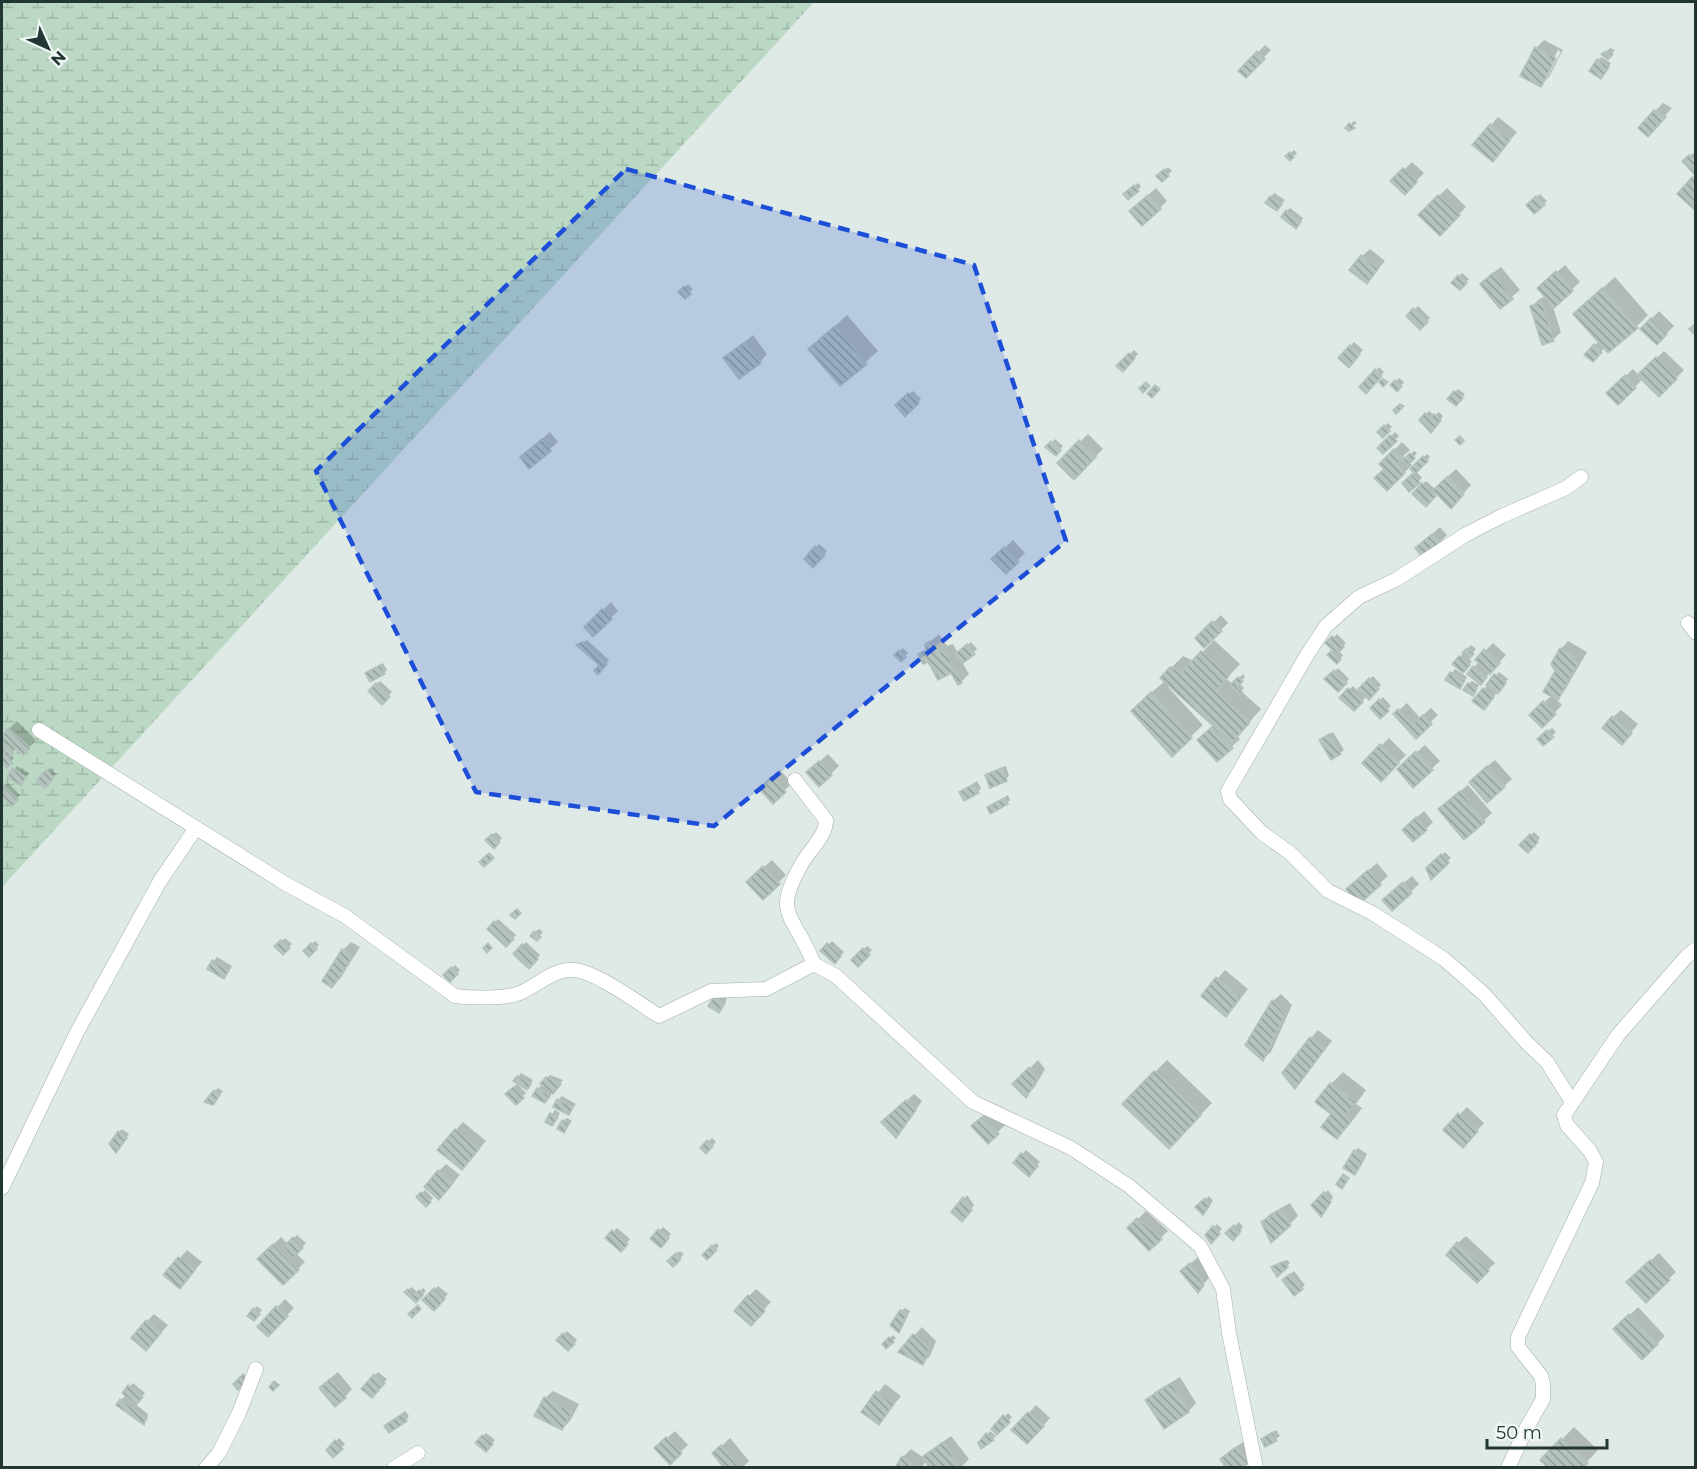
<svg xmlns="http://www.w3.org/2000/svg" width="1697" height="1469" font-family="Montserrat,sans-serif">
<defs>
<pattern id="wetland-marsh" width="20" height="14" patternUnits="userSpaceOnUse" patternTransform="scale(1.5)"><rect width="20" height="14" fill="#bad8c4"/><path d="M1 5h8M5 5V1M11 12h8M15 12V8" fill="none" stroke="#a0baa9"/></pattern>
<pattern id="building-back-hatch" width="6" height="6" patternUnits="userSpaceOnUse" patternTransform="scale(1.5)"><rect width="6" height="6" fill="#b5c3be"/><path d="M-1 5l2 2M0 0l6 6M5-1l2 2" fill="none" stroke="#939f9b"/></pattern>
</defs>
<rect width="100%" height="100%" fill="#dfe9e5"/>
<polygon fill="url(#wetland-marsh)" points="2,2 814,2 2,887"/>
<g fill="#0003" fill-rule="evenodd">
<path d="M1544,40L1563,50L1549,77L1541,85L1536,48ZM1558,50L1561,52L1547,78H1544Z"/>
<polygon points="1265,45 1271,50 1246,76 1240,71"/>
<polygon points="1610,48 1615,50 1608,58 1604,54"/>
<polygon points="1601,57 1611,63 1604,74 1598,60"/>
<polygon points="1663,103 1672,108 1655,127 1655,111"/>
<polygon points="1498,117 1517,132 1500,152 1491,125"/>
<polygon points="1354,121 1357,123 1349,129 1347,128"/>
<polygon points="1294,150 1297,153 1290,159 1287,156"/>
<polygon points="1693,153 1696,156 1696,173 1684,161"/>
<polygon points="1412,162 1424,173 1405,193 1393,181"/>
<polygon points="1168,167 1172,171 1162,180 1158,176"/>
<polygon points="1138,183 1141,186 1138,190 1128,191"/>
<polygon points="1156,188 1167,201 1160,208 1139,203"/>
<polygon points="1447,188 1466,207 1440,234 1420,215"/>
<polygon points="1274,193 1285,200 1277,209 1267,202"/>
<polygon points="1540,194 1547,201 1535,212 1528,205"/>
<polygon points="1290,208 1303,218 1299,224 1287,211"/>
<polygon points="1370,249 1385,261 1374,274 1362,256"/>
<polygon points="1565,265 1580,282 1553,307 1561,332 1553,340 1532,306 1539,299 1547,296 1547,281"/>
<polygon points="1501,267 1520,290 1500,307 1489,276"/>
<polygon points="1462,273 1469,279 1460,288 1453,283"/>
<polygon points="1615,277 1648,315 1636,327 1605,347 1592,360 1586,355 1599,341 1587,302"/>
<polygon points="688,284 693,289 685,297 680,292"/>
<polygon points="1418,306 1430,318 1420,328 1408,316"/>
<polygon points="1659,311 1674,326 1657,343 1642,329"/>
<polygon points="847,315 878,351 840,384 810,349"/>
<polygon points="753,335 767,354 760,362 725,359"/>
<polygon points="1354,342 1363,350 1348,365 1340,358"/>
<polygon points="1134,350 1138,354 1123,370 1119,366"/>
<polygon points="1664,351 1684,370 1659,395 1643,379 1618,403 1608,393 1633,369 1639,376"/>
<polygon points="1379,367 1384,372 1366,392 1361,387"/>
<polygon points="1399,378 1404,382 1397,390 1392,385"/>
<polygon points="1458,389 1465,394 1456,404 1455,392"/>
<polygon points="913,391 921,399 905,415 897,405"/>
<polygon points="1429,411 1435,416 1439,412 1443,416 1434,428 1421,420"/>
<polygon points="1388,423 1392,427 1383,436 1379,432"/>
<polygon points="550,432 558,442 529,467 529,450"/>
<polygon points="1395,432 1399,436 1383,452 1379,448"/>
<polygon points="1088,434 1103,449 1074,478 1059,463"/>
<polygon points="1055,439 1063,446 1056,454 1048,447"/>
<polygon points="1402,442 1410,450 1403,456 1406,459 1414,451 1417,453 1409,462 1412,465 1387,489 1386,469 1381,464"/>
<polygon points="1427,454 1430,457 1416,471 1422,478 1410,490 1404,483 1415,472 1412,469"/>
<polygon points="1456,469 1471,485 1458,499 1437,492 1426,505 1414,494 1426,481 1435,489"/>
<polygon points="1440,527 1447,535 1440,542 1424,541"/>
<polygon points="1013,540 1025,553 1006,572 993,559"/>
<polygon points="819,544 827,551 813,566 806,559"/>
<polygon points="611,602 618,611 593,635 586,627"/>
<polygon points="1221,615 1228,623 1204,646 1197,638"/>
<polygon points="939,634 947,646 953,644 958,653 971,642 977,649 962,662 969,674 961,682 952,671 920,655 927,648 926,645"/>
<polygon points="1337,634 1346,643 1338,651 1343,655 1340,659 1329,655 1334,650 1328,643"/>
<polygon points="587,640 609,660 598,673 601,665 579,645"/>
<polygon points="1214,640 1240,664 1226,679 1233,684 1243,674 1245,677 1239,683 1244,688 1241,691 1261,709 1237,736 1240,739 1217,760 1199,740 1215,725 1170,685 1168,687 1203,725 1172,754 1144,699 1165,681 1171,668 1183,656 1194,661"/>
<polygon points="1568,641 1587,652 1565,690 1556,699 1562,705 1542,726 1531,715 1552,695 1561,649"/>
<polygon points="1493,643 1506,655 1484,679 1474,667 1479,662 1486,650"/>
<polygon points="1471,645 1476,649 1468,658 1472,661 1467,668 1460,657"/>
<polygon points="903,648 908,653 901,660 896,655"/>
<polygon points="383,663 387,670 384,673 367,673"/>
<polygon points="1338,668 1349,679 1338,690 1327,679"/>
<polygon points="1455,669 1467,677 1460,687 1447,679"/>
<polygon points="1499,672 1508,679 1487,705 1484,689"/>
<polygon points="1373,676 1381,685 1369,698 1367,696 1354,709 1341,698 1353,686 1358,691"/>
<polygon points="380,681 392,692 382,702 370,691"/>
<polygon points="1472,681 1479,685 1476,690 1469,684"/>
<polygon points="1383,697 1391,706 1380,717 1372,708"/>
<polygon points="1407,703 1420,718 1431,708 1438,715 1416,736 1395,714"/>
<polygon points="1621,710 1638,724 1629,735 1613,717"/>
<polygon points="17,721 36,740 23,754 16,748 10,754 14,758 7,766 2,761 2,757 4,754 2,752 2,740 5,737 3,735"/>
<polygon points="1552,728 1556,732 1543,744 1539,739"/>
<polygon points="1333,732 1344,750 1340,753 1321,740"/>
<polygon points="1389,738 1406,755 1381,780 1364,763"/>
<polygon points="1425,745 1440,761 1413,786 1406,762"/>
<polygon points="828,754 839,766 819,785 816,765"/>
<polygon points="1495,760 1512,779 1487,801 1478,774"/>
<polygon points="17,766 29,773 24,780 9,776"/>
<polygon points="1006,766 1009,776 1006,779 987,775 990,772"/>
<polygon points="50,768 56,774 45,786 38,780"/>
<polygon points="780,770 792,783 773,802 761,789"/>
<polygon points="977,781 981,788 978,792 960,793"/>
<polygon points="8,783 20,795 12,804 2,793 2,789"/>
<polygon points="1468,785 1492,813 1464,838 1448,801"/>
<polygon points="1008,795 1010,800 1007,803 988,808"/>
<polygon points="1424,811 1433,822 1426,829 1411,822"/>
<polygon points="496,832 502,838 494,847 487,840"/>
<polygon points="1534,832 1540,838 1528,851 1521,845"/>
<polygon points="1445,852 1451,858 1432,877 1428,869"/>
<polygon points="772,860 786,875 763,898 748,882"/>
<polygon points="1377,863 1388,876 1359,902 1356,881"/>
<polygon points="1412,876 1419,884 1392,909 1392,893"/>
<polygon points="498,919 516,935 506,945 489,929"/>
<polygon points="539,929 543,932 537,939 535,932"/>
<polygon points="285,938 292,944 283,953 277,946"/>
<polygon points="315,941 319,945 309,955 305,951"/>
<polygon points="832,941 844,952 835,962 823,951"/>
<polygon points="351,942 360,947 340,979 332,986 324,981 343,950"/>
<polygon points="526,942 540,955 529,967 515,953"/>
<polygon points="867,946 872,950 858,965 853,960"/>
<polygon points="217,957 232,966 227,974 209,968"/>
<polygon points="455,965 460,970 450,980 445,975"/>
<polygon points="1225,970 1248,989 1234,1007 1203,996"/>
<polygon points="719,994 727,999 722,1007 710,1005"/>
<polygon points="1281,994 1292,1005 1271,1052 1263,1059 1273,1001"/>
<polygon points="1318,1030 1332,1041 1295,1087 1311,1038"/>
<polygon points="1038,1060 1045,1069 1034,1088 1026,1096 1014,1084"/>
<polygon points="1167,1060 1212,1103 1181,1135 1155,1072"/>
<polygon points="1343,1072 1366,1090 1356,1104 1362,1108 1349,1125 1337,1137 1333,1113 1317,1101 1331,1084"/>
<polygon points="521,1073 533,1080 530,1085 515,1081"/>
<polygon points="550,1075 563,1080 545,1102 538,1089"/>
<polygon points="517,1084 526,1093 516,1103 507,1094"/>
<polygon points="218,1088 223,1091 216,1100 215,1091"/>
<polygon points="914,1094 922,1101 903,1128 896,1136 891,1115"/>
<polygon points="562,1096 576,1104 569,1113 558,1100"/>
<polygon points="1467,1107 1484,1123 1470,1138 1445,1130"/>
<polygon points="555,1110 560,1113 555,1121 547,1121"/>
<polygon points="990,1110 1005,1125 988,1142 980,1118"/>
<polygon points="567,1118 572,1121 564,1131 563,1121"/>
<polygon points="463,1122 486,1141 469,1161 456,1130"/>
<polygon points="122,1129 129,1134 119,1148 119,1132"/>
<polygon points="712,1138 716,1142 706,1152 702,1148"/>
<polygon points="1358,1148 1367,1154 1358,1170 1355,1151"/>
<polygon points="1026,1150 1040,1162 1029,1175 1015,1163"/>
<polygon points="446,1164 460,1175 447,1190 439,1171"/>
<polygon points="425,1190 433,1198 426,1205 418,1197"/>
<polygon points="1328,1190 1333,1197 1325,1212 1313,1205"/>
<polygon points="967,1195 974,1205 962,1220 953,1212"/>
<polygon points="1209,1196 1213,1201 1206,1209 1197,1207"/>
<polygon points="1290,1203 1298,1216 1290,1224 1263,1222 1270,1214"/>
<polygon points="1146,1211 1168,1231 1149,1249 1129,1228"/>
<polygon points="1239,1222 1243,1227 1236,1236 1228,1233"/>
<polygon points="1217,1224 1222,1229 1211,1241 1207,1235"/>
<polygon points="663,1227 671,1234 661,1246 652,1239"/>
<polygon points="617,1228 630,1239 621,1250 607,1238"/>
<polygon points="297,1235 306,1243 296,1253 305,1262 283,1283 259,1259 281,1237 288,1244"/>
<polygon points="1466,1236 1495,1263 1477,1281 1458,1243"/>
<polygon points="716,1243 719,1246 707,1258 704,1255"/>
<polygon points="187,1250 202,1262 180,1287 165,1275"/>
<polygon points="680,1251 684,1254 673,1265 669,1261"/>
<polygon points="1659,1253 1676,1272 1646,1300 1636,1274"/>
<polygon points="1198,1257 1211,1276 1198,1290 1190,1264"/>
<polygon points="1287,1260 1290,1263 1287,1266 1273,1268 1276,1264"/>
<polygon points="1294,1271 1305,1285 1302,1288 1287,1277"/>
<polygon points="438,1286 448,1294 434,1309 425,1300"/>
<polygon points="412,1287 418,1293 423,1288 426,1291 416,1301 406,1292"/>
<polygon points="756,1289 771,1302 758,1316 749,1296"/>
<polygon points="285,1299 294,1308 268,1335 259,1327"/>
<polygon points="257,1306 262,1310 257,1316 254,1309"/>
<polygon points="1638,1307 1665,1336 1642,1358 1615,1329"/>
<polygon points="905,1308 910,1311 902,1328 899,1331 901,1311"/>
<polygon points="154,1314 168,1325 154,1341 147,1321"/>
<polygon points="922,1327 936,1341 930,1356 922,1364 900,1351"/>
<polygon points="567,1331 577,1340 568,1349 559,1340"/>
<polygon points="893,1335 896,1338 886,1347 884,1344"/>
<polygon points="338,1372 352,1389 345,1397 328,1380"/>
<polygon points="378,1372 387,1379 375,1393 363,1389"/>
<polygon points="1180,1377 1196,1403 1189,1411 1164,1427 1147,1400 1155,1392"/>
<polygon points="133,1383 145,1393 135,1404 148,1414 147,1420 144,1423 121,1400 126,1395 124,1393"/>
<polygon points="885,1384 901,1396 879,1423 863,1411"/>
<polygon points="553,1391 579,1404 570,1421 562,1429 545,1398"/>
<polygon points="1036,1405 1050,1418 1035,1435 1029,1413"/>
<polygon points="405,1411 409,1416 406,1420 386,1426"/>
<polygon points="1008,1413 1012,1417 997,1433 993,1429"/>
<polygon points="1574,1427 1598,1450 1585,1464 1589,1468 1550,1468 1542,1460"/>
<polygon points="1276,1430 1280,1436 1266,1445 1263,1439"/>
<polygon points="675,1431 688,1445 670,1462 656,1448"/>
<polygon points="990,1431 996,1436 993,1439 979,1444"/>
<polygon points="486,1433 495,1440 489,1447 483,1436"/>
<polygon points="951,1436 969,1459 960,1468 926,1460 922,1468 897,1468 903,1457 911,1449 924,1458 932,1450"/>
<polygon points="339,1438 345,1444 333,1455 328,1450"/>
<polygon points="730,1438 749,1461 742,1468 726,1468 714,1453"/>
<polygon points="1245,1441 1254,1455 1247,1462 1222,1459 1229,1451"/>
</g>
<g fill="url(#building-back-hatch)" stroke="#b3c2bc" stroke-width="1.5">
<polygon points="1535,47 1556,58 1541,87 1520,76"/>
<polygon points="1257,51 1265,59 1246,78 1238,71"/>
<polygon points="1606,51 1613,54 1608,60 1601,54"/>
<polygon points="1597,59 1609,67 1601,79 1589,71"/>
<polygon points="1654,110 1666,117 1648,137 1638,128"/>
<polygon points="1349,123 1355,128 1349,131 1345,128"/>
<polygon points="1490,124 1510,140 1493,162 1472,145"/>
<polygon points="1290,152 1294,157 1290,161 1285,156"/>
<polygon points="1689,155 1696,162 1696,176 1682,161"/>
<polygon points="1403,168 1417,182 1405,195 1390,181"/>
<polygon points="1164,169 1169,176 1162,182 1156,176"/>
<polygon points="1692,177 1696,180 1696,211 1677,194"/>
<polygon points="1134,185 1139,191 1128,200 1123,194"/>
<polygon points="1148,195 1161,209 1142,226 1129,211"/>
<polygon points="1438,195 1460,215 1440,236 1418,215"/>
<polygon points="1270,196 1282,204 1277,211 1265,203"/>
<polygon points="1536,196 1545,205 1534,214 1526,205"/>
<polygon points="1286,210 1301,222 1296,229 1281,217"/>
<polygon points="1361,255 1378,269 1367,284 1349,270"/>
<polygon points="1556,271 1573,291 1554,308 1537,288"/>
<polygon points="1493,273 1513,299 1500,309 1480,284"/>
<polygon points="1458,275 1467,283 1460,290 1451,283"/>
<polygon points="684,286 691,294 685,299 678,292"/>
<polygon points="1602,288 1638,328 1608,353 1573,314"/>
<polygon points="1542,302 1554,341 1542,345 1530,306"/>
<polygon points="1413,308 1428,322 1420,330 1406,316"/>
<polygon points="1651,318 1667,334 1657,345 1640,329"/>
<polygon points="1696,323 1696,336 1689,329"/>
<polygon points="835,326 867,364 840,386 808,349"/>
<polygon points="745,342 761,363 739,379 723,358"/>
<polygon points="1594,344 1602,352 1593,362 1584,355"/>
<polygon points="1350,345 1360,354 1349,368 1338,358"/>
<polygon points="1129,353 1135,358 1123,372 1116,366"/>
<polygon points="1656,357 1677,379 1659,397 1637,375"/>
<polygon points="1375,369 1382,376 1366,394 1359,387"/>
<polygon points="1625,375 1636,388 1618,405 1606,393"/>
<polygon points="1383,379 1388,382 1383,387 1379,382"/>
<polygon points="1395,380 1402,386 1397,392 1390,385"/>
<polygon points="1146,382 1150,386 1143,393 1139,388"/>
<polygon points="1155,385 1160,389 1152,398 1147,394"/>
<polygon points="1454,391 1463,398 1456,406 1447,399"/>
<polygon points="908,393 919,403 905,417 895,405"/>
<polygon points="1400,404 1404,406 1396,414 1393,410"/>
<polygon points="1425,413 1430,418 1434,414 1441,420 1431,433 1419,420"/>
<polygon points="1384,425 1390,431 1383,438 1377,432"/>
<polygon points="1390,435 1397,441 1383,454 1377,448"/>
<polygon points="1460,436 1464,441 1460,445 1455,440"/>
<polygon points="542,439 551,451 529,469 520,457"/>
<polygon points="1079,440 1096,457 1074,480 1057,463"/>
<polygon points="1051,441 1061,450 1056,456 1045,447"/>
<polygon points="1394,449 1403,458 1397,465 1405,473 1387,491 1374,478 1384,469 1379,464"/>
<polygon points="1410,453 1415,458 1408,465 1403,460"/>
<polygon points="1423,456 1428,461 1415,474 1410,469"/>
<polygon points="1412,474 1420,483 1409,492 1402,483"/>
<polygon points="1448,476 1464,494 1451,509 1433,490"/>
<polygon points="1422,483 1436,496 1426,507 1412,494"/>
<polygon points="1432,534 1441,543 1423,558 1415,548"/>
<polygon points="815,546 825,555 813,568 804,559"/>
<polygon points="1004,547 1019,562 1006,574 991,559"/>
<polygon points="602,609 612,619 593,637 584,627"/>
<polygon points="1212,621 1222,631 1204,648 1195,638"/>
<polygon points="1332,636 1344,647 1337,654 1325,643"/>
<polygon points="931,641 939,653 945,651 962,683 958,685 951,673 938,680 928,662 923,664 918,654 926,650 925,644"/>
<polygon points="583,642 607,664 598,675 594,671 599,665 576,645"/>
<polygon points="967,644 975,654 963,663 955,654"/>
<polygon points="1467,648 1474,654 1469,659 1462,653"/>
<polygon points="1560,648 1580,660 1558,700 1543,692 1555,671 1551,664"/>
<polygon points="1484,649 1500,663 1490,674 1475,660"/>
<polygon points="899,650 906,657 901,662 894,655"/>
<polygon points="1201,651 1229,676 1216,691 1250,722 1232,743 1160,678 1170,667 1182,672"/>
<polygon points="1331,651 1341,659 1337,664 1327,655"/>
<polygon points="1459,656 1470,665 1463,673 1452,664"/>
<polygon points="380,665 385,674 370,682 365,673"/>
<polygon points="1473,666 1487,677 1481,685 1467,674"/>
<polygon points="1334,670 1347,683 1338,692 1324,679"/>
<polygon points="1450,672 1465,680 1460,689 1445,680"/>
<polygon points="1494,674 1506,683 1498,694 1486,685"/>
<polygon points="1238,677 1243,681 1237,687 1242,692 1239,695 1230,685"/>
<polygon points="1369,678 1379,689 1369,700 1358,689"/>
<polygon points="376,683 390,697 382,705 368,691"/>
<polygon points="1468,683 1477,689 1473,696 1463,690"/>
<polygon points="1348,688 1363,702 1354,711 1339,698"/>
<polygon points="1483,688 1494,697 1484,710 1472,701"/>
<polygon points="1151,692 1192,738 1172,757 1131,711"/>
<polygon points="1379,699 1389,711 1380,719 1370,708"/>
<polygon points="1543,701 1556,714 1542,728 1529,715"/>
<polygon points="1398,709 1412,724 1423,715 1432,724 1416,739 1393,714"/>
<polygon points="1612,716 1632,733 1622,745 1602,728"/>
<polygon points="1213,726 1233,748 1217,762 1197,740"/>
<polygon points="8,728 30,748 23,756 2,736"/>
<polygon points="1547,730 1554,737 1543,746 1537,739"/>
<polygon points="1329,734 1341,754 1331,760 1319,740"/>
<polygon points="2,740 9,747 2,754"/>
<polygon points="1380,744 1399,763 1381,782 1362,763"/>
<polygon points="9,747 14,752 8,758 12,762 7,768 2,763 2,755"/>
<polygon points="1416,751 1433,770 1413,788 1397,769"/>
<polygon points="819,761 832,775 819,787 806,772"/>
<polygon points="1487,766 1505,787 1487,803 1469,782"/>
<polygon points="12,768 26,777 21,786 7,777"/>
<polygon points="1002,768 1007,781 990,788 985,775"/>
<polygon points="46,770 54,778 45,788 36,781"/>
<polygon points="771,777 786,792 773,804 759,789"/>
<polygon points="974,784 979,793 964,801 959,792"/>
<polygon points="3,785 18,800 12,806 2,796 2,787"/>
<polygon points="1460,791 1485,822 1464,840 1438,809"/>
<polygon points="1004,798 1008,804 990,814 987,807"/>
<polygon points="1416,817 1427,830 1413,842 1402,830"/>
<polygon points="492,834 500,842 494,849 485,840"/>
<polygon points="1530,834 1538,842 1528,853 1519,845"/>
<polygon points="489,853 494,858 484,867 479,862"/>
<polygon points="1441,854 1449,863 1431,880 1426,868"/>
<polygon points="763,866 780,884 763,900 746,882"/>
<polygon points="1368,870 1381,885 1359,904 1346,889"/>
<polygon points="1403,882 1412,893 1392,911 1382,900"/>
<polygon points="517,909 521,913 515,919 510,915"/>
<polygon points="494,921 514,939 506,947 487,929"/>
<polygon points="534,931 541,937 537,941 530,936"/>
<polygon points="281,940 290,948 283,955 274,946"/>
<polygon points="311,943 317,949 309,957 303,951"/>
<polygon points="488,943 492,948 487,953 483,948"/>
<polygon points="827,943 841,956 835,964 820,951"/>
<polygon points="522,944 538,959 529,969 513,954"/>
<polygon points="863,948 870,955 858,967 851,960"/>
<polygon points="342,949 353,956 332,988 322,981"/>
<polygon points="212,960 229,970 224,979 207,969"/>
<polygon points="451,967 458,974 450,982 443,975"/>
<polygon points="1216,977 1241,997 1226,1017 1201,996"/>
<polygon points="714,997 725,1003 719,1013 708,1006"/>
<polygon points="1272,1000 1285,1014 1263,1061 1245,1045"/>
<polygon points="1310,1037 1325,1049 1295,1089 1282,1073"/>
<polygon points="1029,1067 1038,1078 1026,1098 1012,1084"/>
<polygon points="1154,1071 1201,1115 1169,1149 1122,1104"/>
<polygon points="517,1076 531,1084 527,1090 513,1081"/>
<polygon points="546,1077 561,1084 553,1094 540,1084"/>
<polygon points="1330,1083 1356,1102 1345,1116 1351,1121 1337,1139 1321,1127 1331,1114 1315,1102"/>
<polygon points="513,1087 524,1098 516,1105 505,1094"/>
<polygon points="537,1088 550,1096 545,1103 532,1096"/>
<polygon points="214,1090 220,1095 213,1105 204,1102"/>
<polygon points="557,1099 573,1107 569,1115 553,1107"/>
<polygon points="906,1100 916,1110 896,1138 881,1122"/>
<polygon points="550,1113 558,1117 552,1126 545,1122"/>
<polygon points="1458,1113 1478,1131 1463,1148 1443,1130"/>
<polygon points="982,1117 999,1134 988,1144 971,1126"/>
<polygon points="562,1120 569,1124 564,1133 557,1129"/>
<polygon points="455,1129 479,1149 462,1170 437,1150"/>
<polygon points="118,1131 127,1138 116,1153 109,1144"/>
<polygon points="707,1140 713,1146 706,1154 700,1148"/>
<polygon points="1354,1150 1365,1157 1355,1175 1343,1168"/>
<polygon points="1021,1153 1038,1166 1029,1177 1013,1163"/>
<polygon points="438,1170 453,1183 439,1200 424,1187"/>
<polygon points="1343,1174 1349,1178 1342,1189 1336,1184"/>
<polygon points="421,1192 431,1202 426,1207 416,1197"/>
<polygon points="1324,1192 1331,1202 1321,1217 1311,1205"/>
<polygon points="963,1197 972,1210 962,1222 951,1212"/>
<polygon points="1205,1198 1210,1205 1203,1215 1195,1207"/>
<polygon points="1282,1209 1291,1225 1271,1243 1261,1222"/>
<polygon points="1137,1218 1162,1239 1149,1251 1127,1228"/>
<polygon points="1234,1225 1241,1231 1233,1241 1225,1233"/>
<polygon points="1213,1226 1220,1234 1211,1244 1205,1235"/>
<polygon points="658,1229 669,1238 661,1248 650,1239"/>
<polygon points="612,1230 628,1244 621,1252 605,1238"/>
<polygon points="293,1237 303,1248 293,1258 283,1247"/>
<polygon points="1457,1242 1489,1271 1477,1283 1446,1255"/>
<polygon points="273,1244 299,1270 283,1285 257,1259"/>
<polygon points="712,1245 717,1250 707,1260 702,1255"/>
<polygon points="676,1253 681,1259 673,1267 667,1261"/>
<polygon points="178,1257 195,1270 180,1289 163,1275"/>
<polygon points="1650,1260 1670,1280 1646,1303 1626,1282"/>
<polygon points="1283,1262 1288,1267 1277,1277 1271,1267"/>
<polygon points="1190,1263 1204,1285 1198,1293 1180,1271"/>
<polygon points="1290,1274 1303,1289 1294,1296 1282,1280"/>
<polygon points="434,1288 445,1299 434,1311 422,1300"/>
<polygon points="408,1289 414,1295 419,1290 423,1295 416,1303 404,1292"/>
<polygon points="748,1295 765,1311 751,1326 734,1311"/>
<polygon points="418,1305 421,1309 412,1318 408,1314"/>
<polygon points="276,1306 288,1316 268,1337 257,1327"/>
<polygon points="253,1308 260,1314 254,1321 247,1316"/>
<polygon points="900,1310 907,1314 899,1333 890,1325"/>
<polygon points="1629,1314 1658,1344 1642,1360 1613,1329"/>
<polygon points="146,1320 161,1333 146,1351 131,1338"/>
<polygon points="563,1333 575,1344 568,1351 556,1340"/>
<polygon points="913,1334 929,1349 923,1365 898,1352"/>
<polygon points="889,1337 894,1342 886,1349 882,1344"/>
<polygon points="243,1374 248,1379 238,1390 233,1384"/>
<polygon points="374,1374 385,1383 372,1398 361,1389"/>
<polygon points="330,1379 346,1398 335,1407 319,1388"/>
<polygon points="274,1381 279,1385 273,1391 269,1387"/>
<polygon points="1171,1383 1189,1412 1164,1429 1145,1400"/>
<polygon points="128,1385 143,1397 136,1405 122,1393"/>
<polygon points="876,1391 894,1404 879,1425 861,1412"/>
<polygon points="544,1397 572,1412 562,1430 534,1416"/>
<polygon points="120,1399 146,1418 144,1425 116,1405"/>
<polygon points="1028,1412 1044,1426 1027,1444 1011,1430"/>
<polygon points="402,1414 407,1421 389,1433 384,1426"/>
<polygon points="1003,1415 1010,1422 997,1435 991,1429"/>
<polygon points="1273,1432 1277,1441 1265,1447 1261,1439"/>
<polygon points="986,1433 994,1440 981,1449 978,1443"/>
<polygon points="482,1435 493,1444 486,1452 475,1443"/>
<polygon points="666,1437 682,1453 670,1465 654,1448"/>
<polygon points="1561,1438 1588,1463 1583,1468 1548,1468 1540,1460"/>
<polygon points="335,1440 343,1449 333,1458 326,1450"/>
<polygon points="943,1442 961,1468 930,1468 922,1457"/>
<polygon points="721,1445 740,1468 724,1468 712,1453"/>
<polygon points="1237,1447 1248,1463 1241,1468 1226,1468 1220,1459"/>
<polygon points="902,1456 920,1468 895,1468"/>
</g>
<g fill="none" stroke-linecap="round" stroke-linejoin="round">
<g stroke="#a3b0ac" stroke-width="15">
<g id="minor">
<polyline points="1688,623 1696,633"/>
<path d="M39,730L286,884L345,916L455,996C471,998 505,999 520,993C537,986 554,968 574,970C597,972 638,1003 659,1016L711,991L766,989L814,964L836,976L973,1102L1071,1148L1129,1186L1200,1246L1223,1289L1229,1333L1256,1468"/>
<path d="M795,780L826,820C826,833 817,842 809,853C801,863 786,891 787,904C787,917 799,932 804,943C808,950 811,957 814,964"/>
<polyline points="1572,1102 1547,1062 1526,1042 1484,994 1444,959 1410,937 1372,913 1328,891 1290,853 1262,833 1230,799 1228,791 1307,655 1326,626 1359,597 1397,579 1465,535 1502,516 1566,488 1581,477"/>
<polyline points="2,1188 76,1034 160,881 196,828"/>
<polyline points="206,1468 219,1453 239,1413 256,1369"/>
<polyline points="394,1468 418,1453"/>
<polyline points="1508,1468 1527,1427 1543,1399 1543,1384 1541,1376 1518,1347 1518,1337 1592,1183 1596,1162 1590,1151 1567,1125 1564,1115 1618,1035 1686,957 1696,949"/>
</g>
</g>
<use href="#minor" stroke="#fff" stroke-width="14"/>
</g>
<path fill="#1d4ed8" fill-opacity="0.2" stroke="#1d4ed8" stroke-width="4.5" stroke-dasharray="12 8" stroke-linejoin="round" d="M626,169L974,265L1066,541L714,826L476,792L316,471Z"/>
<rect width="1697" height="1469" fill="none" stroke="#223733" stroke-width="6"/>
<g transform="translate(48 48) rotate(135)" stroke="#eff6f3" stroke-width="4.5" paint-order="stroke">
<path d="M0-4.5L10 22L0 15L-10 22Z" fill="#223733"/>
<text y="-9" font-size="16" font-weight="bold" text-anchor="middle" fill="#223733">N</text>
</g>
<path d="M1487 1439v9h120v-9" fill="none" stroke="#223733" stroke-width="3"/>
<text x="1496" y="1439" font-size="18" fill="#223733" stroke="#eff6f3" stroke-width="4.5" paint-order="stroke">50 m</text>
</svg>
